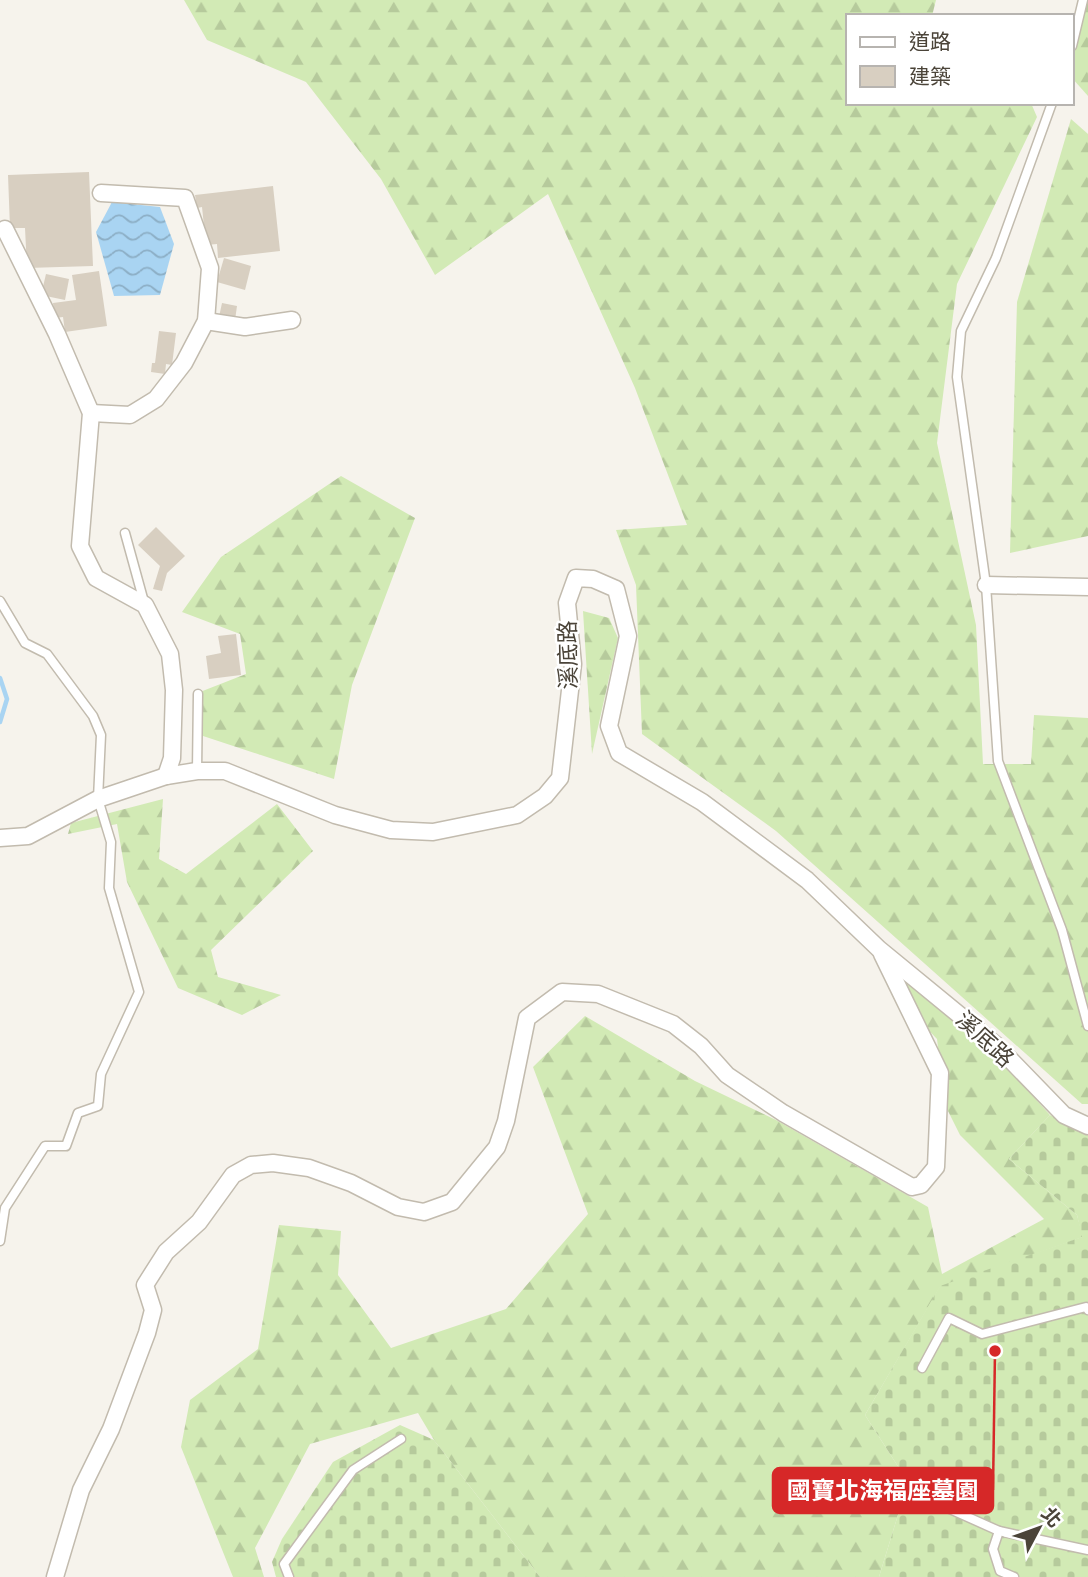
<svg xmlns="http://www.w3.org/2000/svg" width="1088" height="1577" font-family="'IBM Plex Sans','Noto Sans TC',sans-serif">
<defs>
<pattern id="forest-firs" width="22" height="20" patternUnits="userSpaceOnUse" patternTransform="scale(1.75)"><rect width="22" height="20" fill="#d2eab5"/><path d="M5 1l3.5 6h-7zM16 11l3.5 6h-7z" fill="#b6ca9c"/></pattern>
<pattern id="cemetery-stones" width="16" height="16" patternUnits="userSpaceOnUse" patternTransform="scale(1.75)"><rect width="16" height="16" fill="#d2eab5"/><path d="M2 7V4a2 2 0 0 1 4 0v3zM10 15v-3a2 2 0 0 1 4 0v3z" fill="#b6ca9c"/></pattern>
<pattern id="water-waves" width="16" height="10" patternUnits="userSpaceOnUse" patternTransform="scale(1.75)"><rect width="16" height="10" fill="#a9d4f2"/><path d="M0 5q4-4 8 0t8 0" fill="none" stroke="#8caec5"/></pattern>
</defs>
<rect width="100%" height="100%" fill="#f6f3ec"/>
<g fill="url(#forest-firs)">
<polygon points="184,0 936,0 932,16 848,16 848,103 1031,103 1037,117 957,284 937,443 976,625 983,764 1031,764 1034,715 1088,718 1088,1104 1082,1104 776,831 642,734 636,585 616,530 687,525 635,388 548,194 435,275 381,179 306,82 207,40"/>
<polygon points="1088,0 1088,96 1072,78 1072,36"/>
<polygon points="1071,119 1088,134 1088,536 1010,553 1017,302"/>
<polygon points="341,476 415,518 352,685 334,779 200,735 200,692 246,674 240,634 182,612 221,557"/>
<polygon points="583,611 609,618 618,638 592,754"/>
<polygon points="163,799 159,859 186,874 277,804 313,851 211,950 218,977 281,995 242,1015 178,988 127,882 117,824 68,834 71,823"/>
<polygon points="885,957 976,1033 1050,1115 1009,1159 1077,1215 1083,1237 940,1287 865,1415 908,1482 879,1577 540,1577 434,1440 418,1413 310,1444 255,1548 264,1577 233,1577 181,1447 190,1400 258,1349 279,1225 341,1231 338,1275 391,1348 506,1309 588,1214 533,1067 585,1016 695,1081 776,1120 928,1207 942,1274 1044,1219 960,1135 945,1105 937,1039 889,989"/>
</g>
<g fill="url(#cemetery-stones)">
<polygon points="1050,1115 1088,1134 1088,1577 879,1577 908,1482 865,1415 940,1286 1082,1237 1077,1215 1009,1159"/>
<polygon points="400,1425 434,1440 540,1577 276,1577 272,1562 282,1539 333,1462"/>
</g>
<polygon fill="url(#water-waves)" points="112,202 160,207 174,244 160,295 114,296 96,232"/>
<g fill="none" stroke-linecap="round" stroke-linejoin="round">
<polyline stroke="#a9d4f2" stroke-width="4.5" points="0,678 7,699 0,722"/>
</g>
<g fill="#d8cfc1">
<polygon points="89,172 93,266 27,268 25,228 10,228 8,175"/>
<polygon points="273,186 280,251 218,258 217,244 206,245 202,207 197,208 195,195"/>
<polygon points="224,258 251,266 245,290 217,282"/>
<polygon points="99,271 107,326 65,332 63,317 55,318 53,303 76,300 72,275"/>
<polygon points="46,274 69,279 65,300 41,295"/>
<polygon points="222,303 237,306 235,320 219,317"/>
<polygon points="159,331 176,333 172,365 166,364 165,374 151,372 152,363 155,363"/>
<polygon points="156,527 185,556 167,573 162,591 153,589 160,566 138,545"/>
<polygon points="236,634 241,675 209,679 206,656 221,653 218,636"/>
</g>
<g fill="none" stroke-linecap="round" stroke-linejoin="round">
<g stroke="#c2bbae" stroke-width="11">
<g id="service">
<polyline points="1072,46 1083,0"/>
<polyline points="1052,103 996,258 961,331 957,377 986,585 998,761 1062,930 1088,1026"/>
<polyline points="125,533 144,602"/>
<polyline points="0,601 25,643 47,654 93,716 101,735 98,799 111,842 109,888 139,992 101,1074 98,1106 78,1113 66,1146 45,1146 5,1208 0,1241"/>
<polyline points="197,771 198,694"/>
<polyline points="922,1368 949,1318 982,1334 1086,1307 1088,1310"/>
<polyline points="923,1497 999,1531"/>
<polyline points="289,1577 284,1564 353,1470 401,1439"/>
<polyline points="1014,1577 1000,1571 993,1549 999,1531 1088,1550"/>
</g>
</g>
<g stroke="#c2bbae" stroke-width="19">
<g id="minor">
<polyline points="5,229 57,334 91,413 80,546 96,578 145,605 170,654 174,690 172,758 166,776"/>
<polyline points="206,321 245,327 292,320"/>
<polyline points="91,413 130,415 156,399 184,363 206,321 210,268 185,198 101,193"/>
<polyline points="986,585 1088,587"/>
<polyline points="0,838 28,836 98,799 166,776 197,771 225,771 335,815 391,830 433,832 517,815 545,796 560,778 573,664 567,603 576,578 593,579 616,589 628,636 609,726 619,753 702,802 807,880 879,949 996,1045 1064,1115 1088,1126"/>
<polyline points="55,1577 81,1490 111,1429 147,1333 153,1310 145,1285 166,1252 199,1222 233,1175 251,1165 273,1163 309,1168 351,1183 398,1207 424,1212 452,1202 497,1147 506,1121 527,1018 562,992 598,994 673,1024 701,1046 727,1075 783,1113 912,1187 921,1185 936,1167 940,1073 882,954"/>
</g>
</g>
<use href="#service" stroke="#fff" stroke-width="8"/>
<use href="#minor" stroke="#fff" stroke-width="16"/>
</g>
<g text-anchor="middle" stroke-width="5" stroke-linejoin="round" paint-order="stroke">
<g font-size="23" fill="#4b4439" stroke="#fff">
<text transform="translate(568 655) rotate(-91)" y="8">溪底路</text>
<text transform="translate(985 1039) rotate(43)" y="8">溪底路</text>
</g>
</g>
<path fill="none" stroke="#d62828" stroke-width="2.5" d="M995 1351L993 1490"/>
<circle fill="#d62828" stroke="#fff" stroke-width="2.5" cx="995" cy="1351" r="7"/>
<rect fill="#d62828" stroke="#d62828" stroke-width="2.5" x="773" y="1468" width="220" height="45" rx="7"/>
<g font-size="24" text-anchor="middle" font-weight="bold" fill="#fff">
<text x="883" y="1499">國寶北海福座墓園</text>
</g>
<rect x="846" y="14" width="228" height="91" fill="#ffffff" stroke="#b7b4b0" stroke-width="2"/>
<rect x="860" y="37" width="35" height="10" fill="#ffffff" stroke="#b7b4b0" stroke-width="2"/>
<text x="909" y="49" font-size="21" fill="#4b4439">道路</text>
<rect x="860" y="66" width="35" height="21" fill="#d8cfc1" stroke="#b7b4b0" stroke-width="2"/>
<text x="909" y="84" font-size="21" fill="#4b4439">建築</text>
<g transform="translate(1039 1528) rotate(49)" stroke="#ffffff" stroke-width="5" paint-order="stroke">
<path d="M0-5L12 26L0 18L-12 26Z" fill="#4b4439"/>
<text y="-10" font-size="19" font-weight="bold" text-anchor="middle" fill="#4b4439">北</text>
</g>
</svg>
